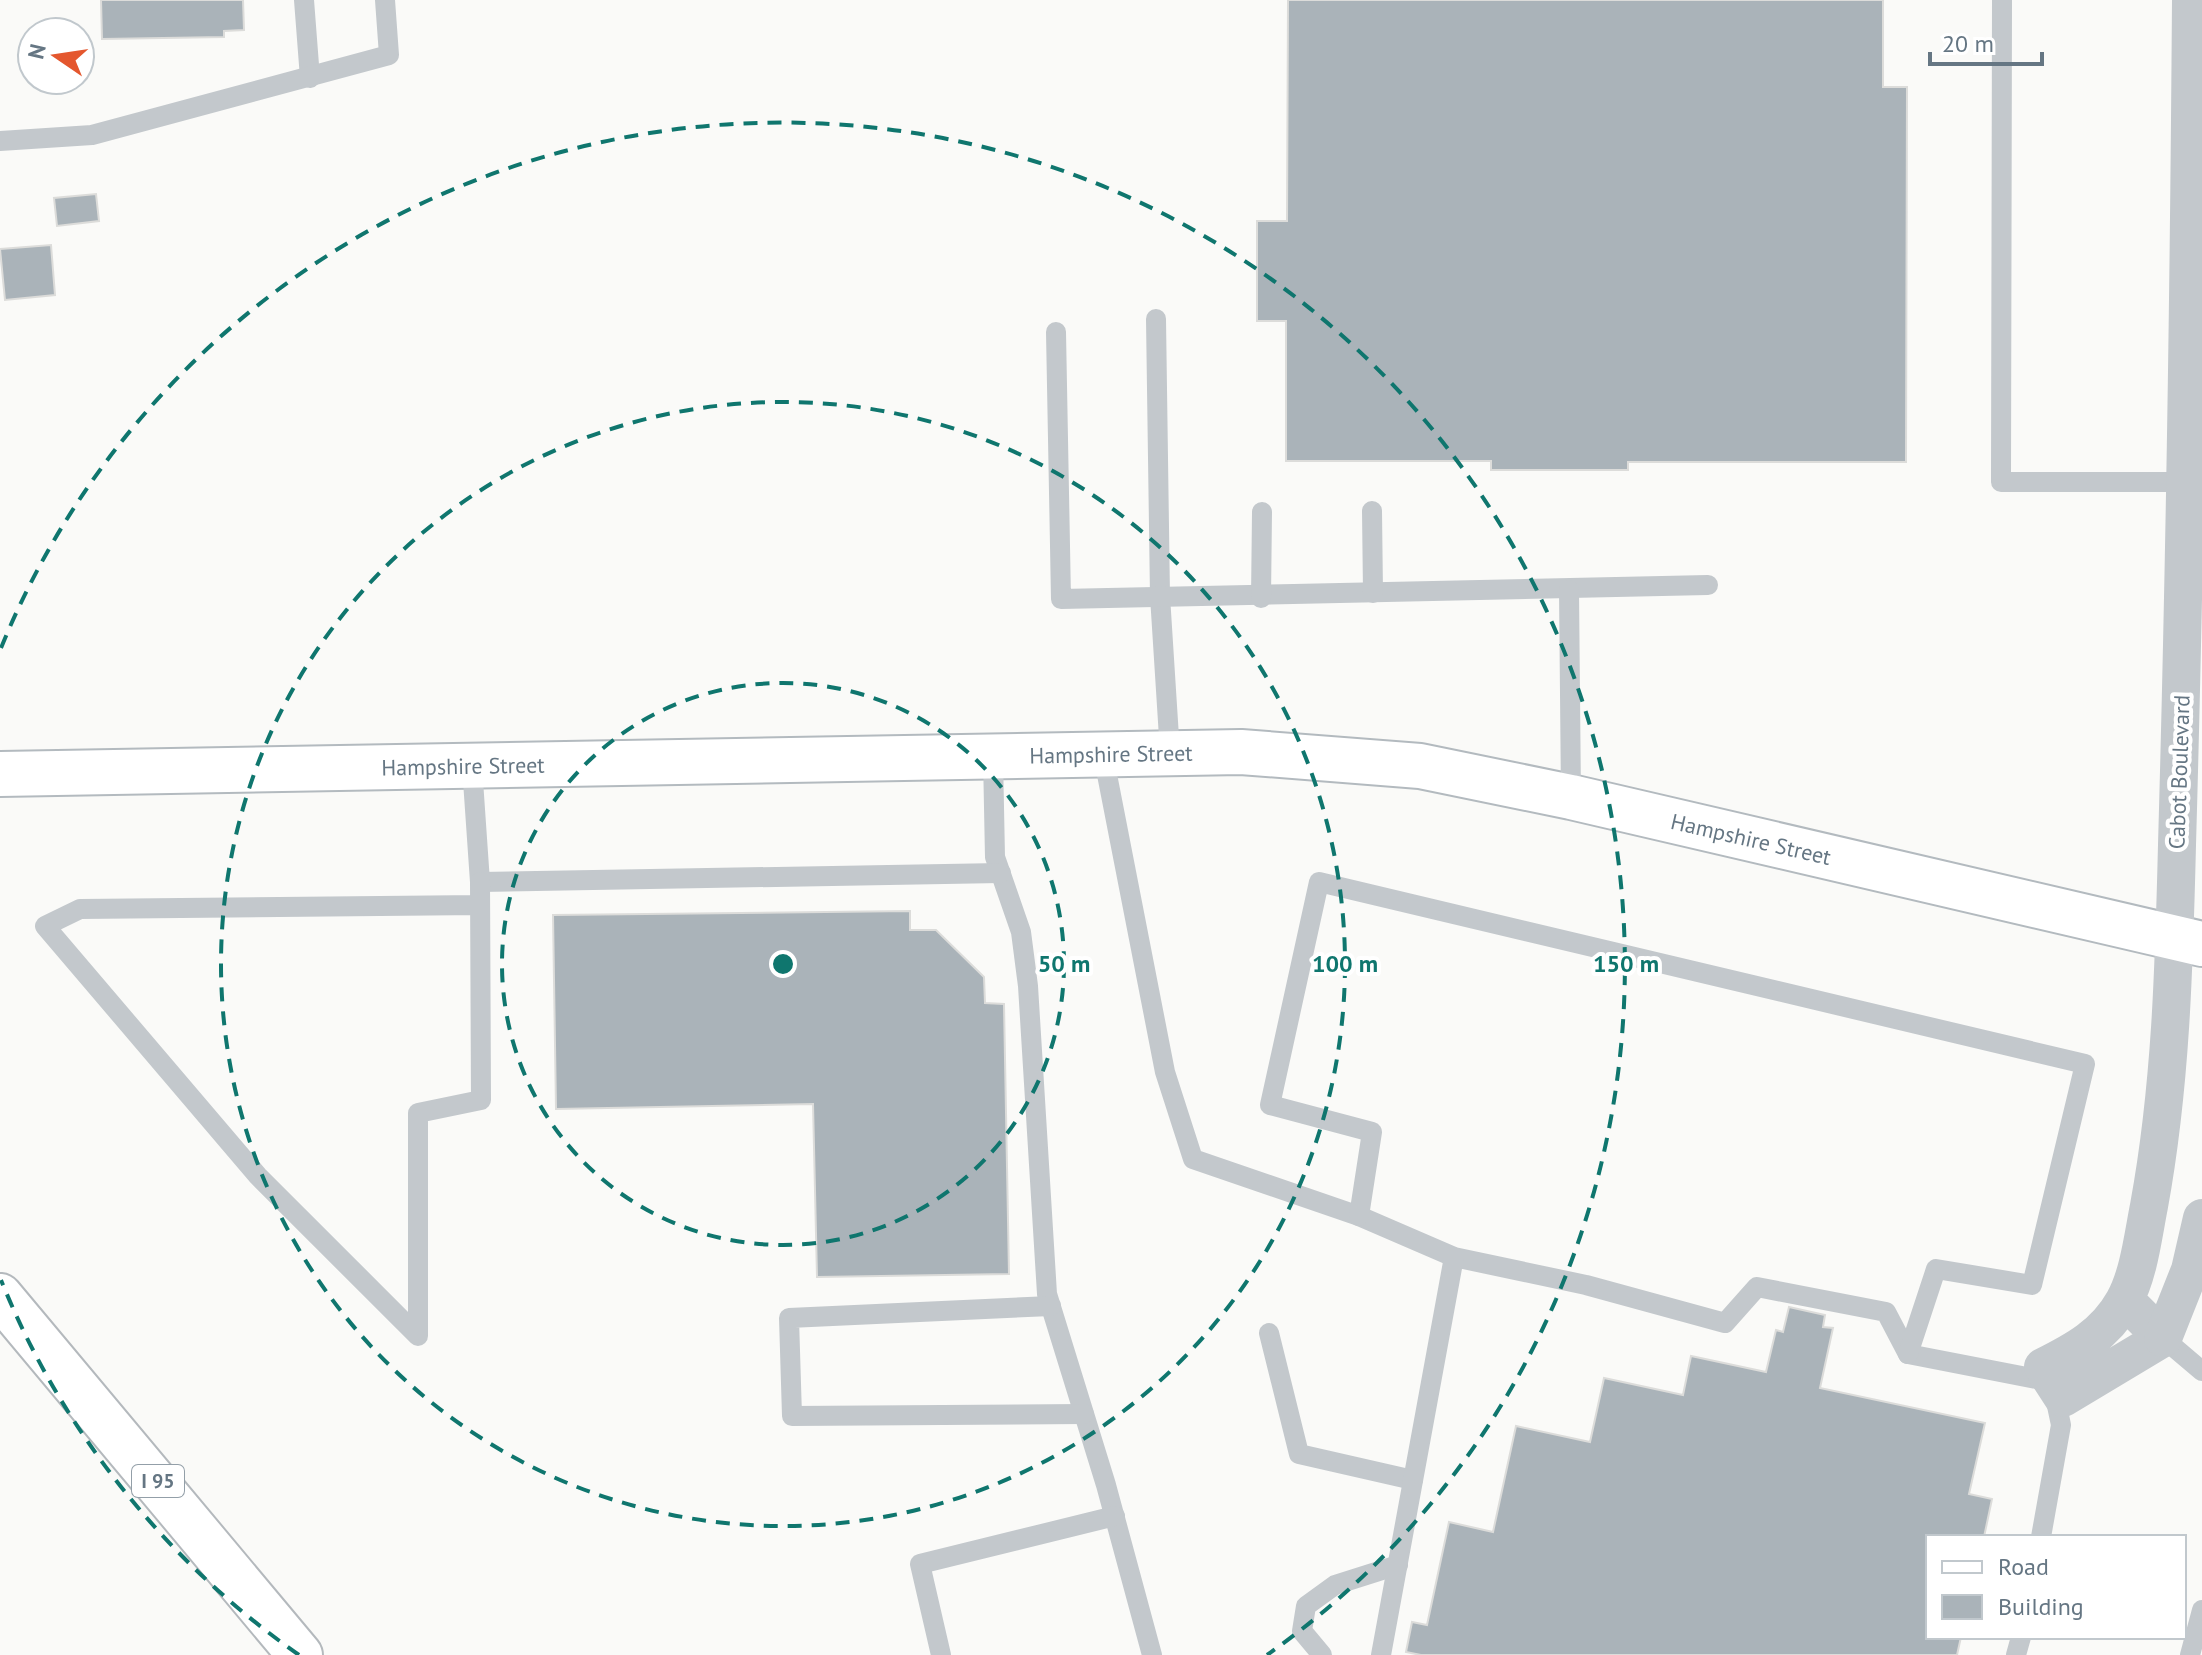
<svg xmlns="http://www.w3.org/2000/svg" width="2202" height="1655" font-family="'PT Sans',sans-serif">
<rect width="100%" height="100%" fill="#fafaf8"/>
<g fill="#aab3b9" stroke="#dcdcda" stroke-width="2">
<polygon points="101,0 243,0 244,30 224,31 224,37 102,39"/>
<polygon points="1288,0 1883,0 1883,87 1907,87 1906,462 1628,462 1628,470 1491,470 1491,461 1286,461 1286,321 1257,321 1257,221 1287,221"/>
<polygon points="96,194 99,221 57,226 54,198"/>
<polygon points="51,245 55,295 5,300 0,249"/>
<polygon points="910,911 910,930 936,930 984,977 985,1003 1004,1004 1009,1274 817,1277 813,1104 556,1109 553,915"/>
<polygon points="1789,1307 1825,1315 1823,1327 1833,1328 1820,1388 1985,1423 1969,1494 1992,1499 1984,1537 1928,1537 1928,1637 1961,1637 1957,1655 1421,1655 1406,1652 1412,1622 1427,1625 1449,1522 1493,1532 1516,1426 1590,1442 1604,1378 1683,1395 1691,1356 1766,1372 1776,1330 1783,1332"/>
</g>
<g fill="none" stroke-linecap="round" stroke-linejoin="round">
<g stroke="#b3babf" stroke-width="48">
<polyline id="secondary" points="0,774 1241,752 1420,766 1571,797 2202,944"/>
</g>
<g stroke="#b4b9bd" stroke-width="48">
<polyline id="highway" points="0,1296 300,1655"/>
</g>
<g stroke="#c3c8cc" stroke-width="20">
<polyline points="304,0 310,78"/>
<polyline points="2002,0 2001,482 2194,482"/>
<polyline points="0,141 92,135 389,55 385,0"/>
<polyline points="1156,319 1160,596 1170,753"/>
<polyline points="1056,332 1061,599 1708,585"/>
<polyline points="1372,511 1373,593"/>
<polyline points="1569,590 1571,797"/>
<polyline points="1261,598 1262,512"/>
<polyline points="1103,754 1165,1072 1193,1159 1359,1216 1454,1257 1586,1285 1725,1323 1757,1287 1886,1312 1908,1354 2052,1382 2061,1425 2041,1537"/>
<polyline points="993,757 995,857 1021,932 1028,986 1047,1294 1106,1485 1152,1655"/>
<polyline points="472,766 480,882 1001,873"/>
<polyline points="480,905 80,909 45,926 258,1176 418,1336 418,1113 481,1100 480,882"/>
<polyline points="1359,1216 1372,1132 1270,1105 1319,882 2085,1064 2032,1285 1936,1269 1908,1354"/>
<polyline points="1051,1306 789,1318 792,1416 1084,1414"/>
<polyline points="1269,1333 1299,1454 1413,1480"/>
<polyline points="2163,1338 2202,1371"/>
<polyline points="941,1655 920,1564 1115,1516"/>
<polyline points="1322,1655 1302,1631 1306,1606 1335,1585 1398,1565"/>
<polyline points="1381,1655 1454,1257"/>
<polyline points="2016,1655 2021,1637"/>
<polyline points="2190,1655 2202,1610"/>
</g>
<g stroke="#c3c8cc" stroke-width="38">
<path d="M2125,1300L2163,1338L2063,1398L2043,1367C2075,1351 2105,1335 2124,1301C2139,1274 2143,1236 2149,1206C2171,1086 2174,967 2177,845C2185,563 2189,282 2191,0"/>
<polyline points="2163,1338 2190,1270 2202,1218"/>
</g>
<use href="#secondary" stroke="#fff" stroke-width="44"/>
<use href="#highway" stroke="#fff" stroke-width="44"/>
</g>
<g fill="none" stroke="#0f766e" stroke-width="4" stroke-dasharray="14 10">
<circle cx="783" cy="964" r="281"/>
<circle cx="783" cy="964" r="562"/>
<path d="M299 1655A843 843 0 0 1 1 1280M1 648A843 843 0 1 1 1267 1655"/>
</g>
<g text-anchor="middle" stroke-width="8" stroke-linejoin="round" paint-order="stroke">
<rect fill="#fff" stroke="#939fa8" stroke-width="2" x="132" y="1465" width="52" height="32" rx="6"/>
<g font-size="20" font-weight="bold" fill="#657683">
<text x="158" y="1488">I 95</text>
</g>
<g font-size="22" fill="#657683" stroke="#fff">
<text transform="translate(1111 754) rotate(-1)" y="8">Hampshire Street</text>
<text transform="translate(463 766) rotate(-1)" y="8">Hampshire Street</text>
<text transform="translate(2179 772) rotate(-88)" y="8">Cabot Boulevard</text>
<text transform="translate(1751 839) rotate(13)" y="8">Hampshire Street</text>
</g>
</g>
<circle cx="783" cy="964" r="12" fill="#0f766e" stroke="#fff" stroke-width="4"/>
<g font-size="24" text-anchor="middle" font-weight="bold" fill="#0f766e" stroke="#fff" stroke-width="8" stroke-linejoin="round" paint-order="stroke">
<text x="1064" y="972">50 m</text>
<text x="1345" y="972">100 m</text>
<text x="1626" y="972">150 m</text>
</g>
<rect x="1926" y="1535" width="260" height="104" fill="#ffffff" stroke="#c1c8cd" stroke-width="2"/>
<rect x="1942" y="1561" width="40" height="12" fill="#ffffff" stroke="#c1c8cd" stroke-width="2"/>
<text x="1998" y="1575" font-size="24" fill="#657683">Road</text>
<rect x="1942" y="1595" width="40" height="24" fill="#aab3b9" stroke="#c1c8cd" stroke-width="2"/>
<text x="1998" y="1615" font-size="24" fill="#657683">Building</text>
<g transform="translate(56 56) rotate(283)"><circle r="38" fill="#ffffff" stroke="#c1c8cd" stroke-width="2"/>
<path d="M0-6L14 30L0 20L-14 30Z" fill="#e4572e"/>
<text y="-12" font-size="22" font-weight="bold" text-anchor="middle" fill="#657683">N</text>
</g>
<path d="M1930 52v12h112v-12" fill="none" stroke="#657683" stroke-width="4"/>
<text x="1942" y="52" font-size="24" fill="#657683" stroke="#ffffff" stroke-width="6" paint-order="stroke">20 m</text>
</svg>
